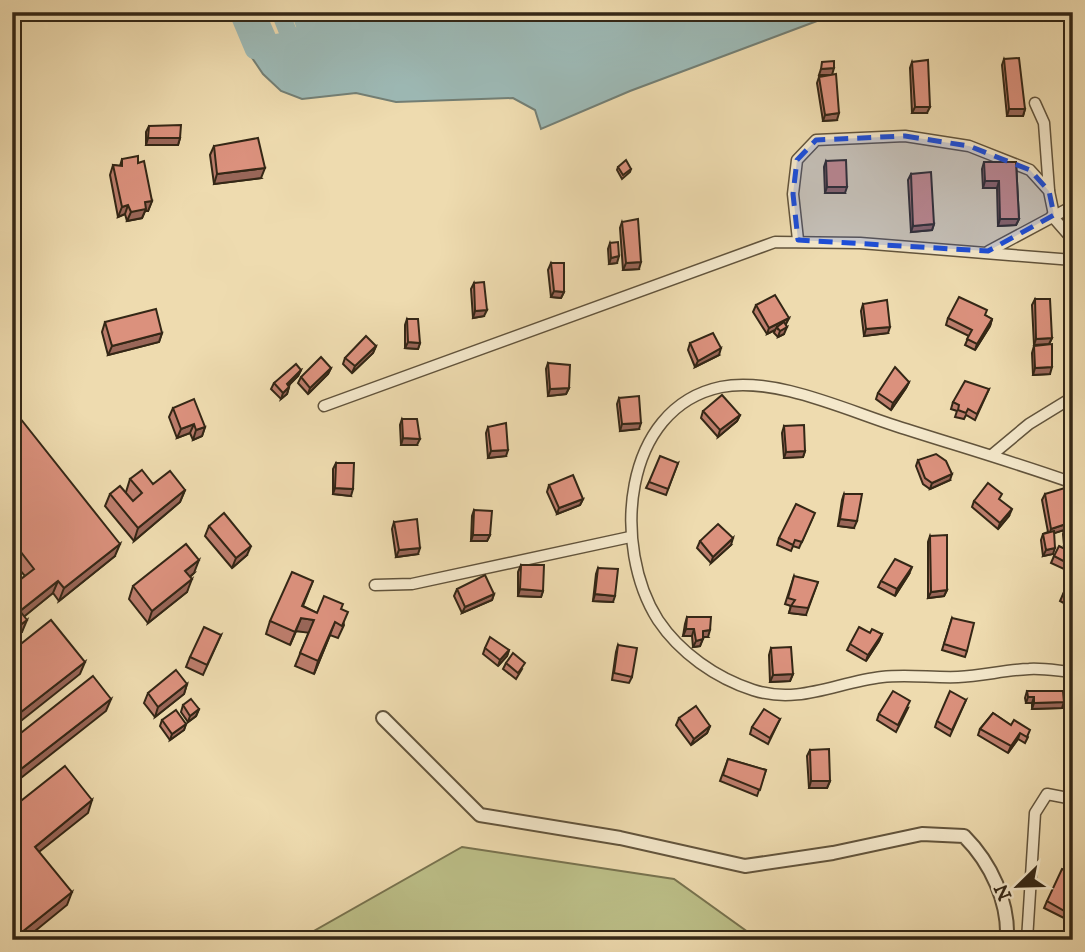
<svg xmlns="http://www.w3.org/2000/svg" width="1085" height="952" font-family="'IM FELL DW Pica',serif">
<rect width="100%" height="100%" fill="#eedbaf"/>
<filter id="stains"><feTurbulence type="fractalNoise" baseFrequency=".00286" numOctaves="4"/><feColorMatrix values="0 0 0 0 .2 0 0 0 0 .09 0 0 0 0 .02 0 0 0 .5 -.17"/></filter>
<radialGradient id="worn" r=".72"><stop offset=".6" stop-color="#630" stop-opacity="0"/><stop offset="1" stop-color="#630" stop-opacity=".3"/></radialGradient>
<polygon fill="#bcbf88" stroke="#78734f" stroke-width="2" points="462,847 674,879 759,940 298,940"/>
<polygon fill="#9db9b5" stroke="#737f75" stroke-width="2" points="355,12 841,12 630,91 541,129 535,110 513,98 396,102 356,93 302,99 281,91 263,74 248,52"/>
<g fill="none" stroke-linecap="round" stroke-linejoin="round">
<g stroke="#9db9b5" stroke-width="18">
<polyline points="238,12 254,50 275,46"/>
<polyline points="256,12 270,44 281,42"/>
<polyline points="280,12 290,37 309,35"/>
<polyline points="300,12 307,30 332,30"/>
<polyline points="318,12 323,24 340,26"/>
</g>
<g stroke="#62543c" stroke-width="13">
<g id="minor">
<polyline points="1035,103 1044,123 1049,190"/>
<polyline points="1052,216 1073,240"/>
<polyline points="798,240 793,194 797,160 816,140 905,136 969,146 1030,170 1049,191 1054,215"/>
<polyline points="989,251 1073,206"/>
<polyline points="324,406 775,242 860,243 1073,260"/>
<polyline points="993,454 1029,424 1073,397"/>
<path d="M1073,483C1014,462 955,445 896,426C846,410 773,376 721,387C621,408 612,548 658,620C680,653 716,678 753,690C799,705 837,682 882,677C907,674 933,678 958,677C982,676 1005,670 1029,669C1043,668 1059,671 1073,672"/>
<polyline points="375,585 412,584 630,537"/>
<polyline points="1027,940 1035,813 1047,794 1073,799"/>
</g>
</g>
<g stroke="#62543c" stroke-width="16">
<path id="tertiary" d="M383,718L480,815L620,838L745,866L833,853L922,834L964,836C991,863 1009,902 1007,940"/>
</g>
<use href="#minor" stroke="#f4e8cb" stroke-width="10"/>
<use href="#tertiary" stroke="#f4e8cb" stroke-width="12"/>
</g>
<g fill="#bc7d6c" stroke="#342716" stroke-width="2">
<polygon points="1004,59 1025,109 1023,116 1007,116 1002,65"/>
<polygon points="912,62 927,113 912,113 910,68"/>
<polygon points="819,77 837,120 823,121 817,83"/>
<polygon points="149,126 180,138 178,145 146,145 146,132"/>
<polygon points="214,146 261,178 214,184 210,155"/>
<polygon points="122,159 138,163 152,201 148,211 145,211 142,218 127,221 125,214 118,217 110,175 113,165 120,166"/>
<polygon points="826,161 845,193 825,193 824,167"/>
<polygon points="984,162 1016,162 1019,219 1016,225 998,226 997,188 983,188 982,169"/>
<polygon points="618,167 631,169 630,172 622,179 617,170"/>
<polygon points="911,174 934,224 932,230 911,232 908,180"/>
<polygon points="622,222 639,269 623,270 620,228"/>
<polygon points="610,243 617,263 609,264 608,249"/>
<polygon points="551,263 564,292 561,298 551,297 548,270"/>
<polygon points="474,283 484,316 473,318 471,289"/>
<polygon points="1035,299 1052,338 1049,344 1050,374 1033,375 1032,353 1034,346 1049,344 1034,345 1032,305"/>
<polygon points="863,304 888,333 864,336 861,311"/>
<polygon points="756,305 789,318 785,325 784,334 778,337 774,333 775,330 767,334 753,312"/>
<polygon points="985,315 992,319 990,326 975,350 965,345 969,336 946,325 948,318"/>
<polygon points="407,319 420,343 418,349 405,348 405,325"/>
<polygon points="105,322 162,333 159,342 108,355 102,332"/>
<polygon points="690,343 719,355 695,367 688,350"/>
<polygon points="376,346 373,353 352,373 343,364 345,358"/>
<polygon points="548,363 569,388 566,394 548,396 546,369"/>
<polygon points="331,368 328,374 308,394 298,383 301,377"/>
<polygon points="301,370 298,376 288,386 289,387 287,394 281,399 271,389 274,383"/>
<polygon points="909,382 906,388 891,410 876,399 878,393"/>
<polygon points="989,389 975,420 966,415 964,419 955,417 957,411 951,409 953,402"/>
<polygon points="619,398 639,429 620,431 617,404"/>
<polygon points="12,408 115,556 59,601 53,593 24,616 22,632 12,640 12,586 25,576 15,564 12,566"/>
<polygon points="173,408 205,427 202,436 193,440 190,433 177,438 169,417"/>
<polygon points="703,411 740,415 737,421 718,437 701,418"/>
<polygon points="402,419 417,445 401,445 400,425"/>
<polygon points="784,426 805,451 803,457 784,458 782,433"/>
<polygon points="488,427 506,456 488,458 486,433"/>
<polygon points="918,460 950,480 930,489 923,484 916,466"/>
<polygon points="336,463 351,496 333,494 333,469"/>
<polygon points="678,463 666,495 646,488 649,482"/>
<polygon points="130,479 185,490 180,502 134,541 105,506 110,494 126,492"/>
<polygon points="549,485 583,499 580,505 557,514 547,492"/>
<polygon points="844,494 854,528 838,526 842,500"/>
<polygon points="1045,494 1072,522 1064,545 1063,534 1064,530 1054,533 1053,554 1043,556 1041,540 1043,534 1048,532 1042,500"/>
<polygon points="974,501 1009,516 998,529 972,507"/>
<polygon points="474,510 490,535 487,541 471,541 472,516"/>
<polygon points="812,519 799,548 793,546 791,551 777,545 779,538"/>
<polygon points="394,522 418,554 396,557 392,529"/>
<polygon points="209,526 247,555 232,568 205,536"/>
<polygon points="930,536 947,590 944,596 928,598 928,542"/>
<polygon points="700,541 731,545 711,563 697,548"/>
<polygon points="1073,553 1066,570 1051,563 1054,556"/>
<polygon points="521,565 543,591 541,597 518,596 518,572"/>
<polygon points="598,568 613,602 593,601 596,574"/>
<polygon points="194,573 190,577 187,592 148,623 129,599 133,586"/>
<polygon points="909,574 895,596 878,587 881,581"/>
<polygon points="794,576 806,615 789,613 791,606 785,604"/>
<polygon points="313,581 303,606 317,613 341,609 344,625 338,638 330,635 314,674 295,666 309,632 296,631 290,645 266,634 270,621"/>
<polygon points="1067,585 1073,587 1073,608 1060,601"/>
<polygon points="457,589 494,594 492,600 462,613 454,596"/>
<polygon points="687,617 708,637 703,637 700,646 693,647 692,636 683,636 685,624"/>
<polygon points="952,618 967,651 965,657 942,650"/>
<polygon points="1068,626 1073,661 1067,661 1066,633"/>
<polygon points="882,634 879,641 866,661 847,650 850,644"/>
<polygon points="221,635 203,675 186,667 190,657"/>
<polygon points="618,645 632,677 629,683 612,680 616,652"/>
<polygon points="485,648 509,650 507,656 498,666 483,654"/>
<polygon points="771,648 793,674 790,681 770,682 769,655"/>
<polygon points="506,663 522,669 516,679 503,669"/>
<polygon points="187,684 184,694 155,717 144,703 148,693"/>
<polygon points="1027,691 1064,702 1062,708 1032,709 1032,703 1026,703 1025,698"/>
<polygon points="966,700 950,736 935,727 937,721"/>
<polygon points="183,705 199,709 196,716 188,722 181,712"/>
<polygon points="908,708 896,732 877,720 879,714"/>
<polygon points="993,713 1028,737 1025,743 1018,739 1008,753 978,735 980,729"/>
<polygon points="679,718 710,726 707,733 691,745 676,725"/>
<polygon points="780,719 768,744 750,734 752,727"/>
<polygon points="162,720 186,724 184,730 170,740 160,726"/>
<polygon points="810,750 830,781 827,788 809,788 807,756"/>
<polygon points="728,759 766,770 757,796 720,781"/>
<polygon points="1073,842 1073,856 1067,854"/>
<polygon points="1047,901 1073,902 1066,919 1044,908"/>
</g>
<g fill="#996658" stroke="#342716" stroke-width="2">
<polygon points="834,68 832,75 819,75 821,69"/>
<polygon points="915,107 930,107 927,113 912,113"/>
<polygon points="1009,109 1025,109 1023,116 1007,116"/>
<polygon points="839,113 837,120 823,121 825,115"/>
<polygon points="148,138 180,138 178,145 146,145"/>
<polygon points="265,168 261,178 214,184 217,174"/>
<polygon points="985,181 999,181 997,188 983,188"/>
<polygon points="827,187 847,187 845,193 825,193"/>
<polygon points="152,201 148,211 145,211 142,218 127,221 131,212 145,202"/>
<polygon points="128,205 125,214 118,217 122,207"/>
<polygon points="1000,219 1019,219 1016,225 998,226"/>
<polygon points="934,224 932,230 911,232 913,226"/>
<polygon points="619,256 617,263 609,264 611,258"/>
<polygon points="641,262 639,269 623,270 626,263"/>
<polygon points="554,291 564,292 561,298 551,297"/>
<polygon points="487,310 484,316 473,318 475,311"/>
<polygon points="789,318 786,324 778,329 777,327 775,330 767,334 769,328"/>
<polygon points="992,319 990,326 975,350 977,344"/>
<polygon points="787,327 784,334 778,337 780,331"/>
<polygon points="890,327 888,333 864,336 866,329"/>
<polygon points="162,333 159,342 108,355 112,346"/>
<polygon points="1052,338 1049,344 1034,345 1036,339"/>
<polygon points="408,342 420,343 418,349 405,348"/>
<polygon points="376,346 373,353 352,373 355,366"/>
<polygon points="721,348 719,355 695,367 698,361"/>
<polygon points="1052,367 1050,374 1033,375 1035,368"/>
<polygon points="331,368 328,374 308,394 310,388"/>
<polygon points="301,370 298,376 284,390 287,384"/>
<polygon points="909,382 906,388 891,410 893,403"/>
<polygon points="289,387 287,394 281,399 283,393"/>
<polygon points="569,388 566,394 548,396 550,389"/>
<polygon points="740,415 737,421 718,437 720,430"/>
<polygon points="641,423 639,429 620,431 622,424"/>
<polygon points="194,424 190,433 177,438 181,429"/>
<polygon points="205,427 202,436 193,440 196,430"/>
<polygon points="403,438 420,439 417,445 401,445"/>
<polygon points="508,450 506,456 488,458 491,451"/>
<polygon points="805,451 803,457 784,458 786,452"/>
<polygon points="952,474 950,480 930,489 932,483"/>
<polygon points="335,488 353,489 351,496 333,494"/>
<polygon points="185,490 180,502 134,541 138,528"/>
<polygon points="583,499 580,505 557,514 559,508"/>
<polygon points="1012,509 1009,516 998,529 1000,523"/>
<polygon points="840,519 857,521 854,528 838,526"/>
<polygon points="1072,522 1070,528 1065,527 1064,530 1049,535 1051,529"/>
<polygon points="473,535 490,535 487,541 471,541"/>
<polygon points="733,538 731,545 711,563 713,557"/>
<polygon points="1073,538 1073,545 1064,545 1066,539"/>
<polygon points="120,544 115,556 59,601 64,588"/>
<polygon points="251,546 247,555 232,568 236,558"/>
<polygon points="420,548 418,554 396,557 399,550"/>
<polygon points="1055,548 1053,554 1043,556 1046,550"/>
<polygon points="20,551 15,564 12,566 12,557"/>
<polygon points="199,560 194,573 181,584 185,571"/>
<polygon points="912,567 909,574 895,596 897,589"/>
<polygon points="192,579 187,592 148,623 152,611"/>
<polygon points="58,581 53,593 15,624 20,611"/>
<polygon points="818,582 806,615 789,613 791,606"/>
<polygon points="520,589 543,591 541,597 518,596"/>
<polygon points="947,590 944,596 928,598 931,592"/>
<polygon points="494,594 492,600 462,613 465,607"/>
<polygon points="595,594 615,596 613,602 593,601"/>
<polygon points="301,618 314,620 310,633 296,631 290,645"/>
<polygon points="27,620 22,632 12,640 12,631"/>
<polygon points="335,622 330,635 314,674 318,661"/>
<polygon points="686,629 694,629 692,636 683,636"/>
<polygon points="710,630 708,637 701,637 703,631"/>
<polygon points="882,634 879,641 866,661 868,655"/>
<polygon points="703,639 700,646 693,647 696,641"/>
<polygon points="509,650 507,656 498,666 500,660"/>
<polygon points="1069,654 1073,655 1073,661 1067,661"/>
<polygon points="85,662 80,674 12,728 12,719"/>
<polygon points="793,674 790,681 770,682 773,675"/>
<polygon points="187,684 184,694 155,717 158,707"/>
<polygon points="1028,697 1034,697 1032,703 1026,703"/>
<polygon points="111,699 106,711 12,785 12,776"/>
<polygon points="1064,702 1062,708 1032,709 1034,703"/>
<polygon points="199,709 196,716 188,722 190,716"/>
<polygon points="186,724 184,730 170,740 172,734"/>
<polygon points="710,726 707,733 691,745 694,739"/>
<polygon points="1020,733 1018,739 1008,753 1011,746"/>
<polygon points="811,781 830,781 827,788 809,788"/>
<polygon points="92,800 88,813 30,859 35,847"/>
<polygon points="72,892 67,905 24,940 12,940"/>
</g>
<g fill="#db917d" stroke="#342716" stroke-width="2">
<polygon points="1019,58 1025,109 1009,109 1004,59"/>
<polygon points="928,60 930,107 915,107 912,62"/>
<polygon points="834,61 834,68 821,69 822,62"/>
<polygon points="836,74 839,113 825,115 819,77"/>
<polygon points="181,125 180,138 148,138 149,126"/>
<polygon points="258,138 265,168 217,174 214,146"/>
<polygon points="138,156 138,163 144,161 152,201 145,202 146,209 131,212 128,205 122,207 113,165 122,166 122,159"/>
<polygon points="626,160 631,169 623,175 618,167"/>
<polygon points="846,160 847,187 827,187 826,161"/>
<polygon points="984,162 1016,162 1019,219 1000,219 999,181 985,181"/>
<polygon points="931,172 934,224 913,226 911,174"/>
<polygon points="638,219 641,262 626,263 622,222"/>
<polygon points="618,242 619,256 611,258 610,243"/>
<polygon points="551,263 564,263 564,292 554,291"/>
<polygon points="484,282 487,310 475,311 474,283"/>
<polygon points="775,295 789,318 769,328 756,305"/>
<polygon points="959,297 987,310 985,315 992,319 977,344 967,339 972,330 948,318"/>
<polygon points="1035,299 1050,299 1052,338 1036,339"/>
<polygon points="887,300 890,327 866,329 863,304"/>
<polygon points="156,309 162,333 112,346 105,322"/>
<polygon points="407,319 418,319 420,343 408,342"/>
<polygon points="784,322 787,327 780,331 777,327"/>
<polygon points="713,333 721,348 698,361 690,343"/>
<polygon points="366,336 376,346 355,366 345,358"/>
<polygon points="1052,344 1052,367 1035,368 1034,346"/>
<polygon points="321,357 331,368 310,388 301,377"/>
<polygon points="548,363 570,365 569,388 550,389"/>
<polygon points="296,364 301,370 287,384 289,387 283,393 274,383"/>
<polygon points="895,367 909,382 893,403 878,393"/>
<polygon points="965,381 989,389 977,414 968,409 966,413 958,410 959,405 953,402"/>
<polygon points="722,395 740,415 720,430 703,411"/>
<polygon points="639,396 641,423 622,424 619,398"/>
<polygon points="194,399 205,427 196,430 194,424 181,429 173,408"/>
<polygon points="12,408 120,544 64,588 58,581 20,611 27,620 12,631 12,586 34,569 20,551 12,557"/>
<polygon points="402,419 417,419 420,439 403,438"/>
<polygon points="506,423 508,450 491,451 488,427"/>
<polygon points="804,425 805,451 786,452 784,426"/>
<polygon points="936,454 946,461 952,474 932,483 925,478 918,460"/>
<polygon points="660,456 678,463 668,489 649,482"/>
<polygon points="336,463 354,463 353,489 335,488"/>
<polygon points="142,470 153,484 170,471 185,490 138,528 110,494 120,486 133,501 142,493 130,479"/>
<polygon points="573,475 583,499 559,508 549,485"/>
<polygon points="988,483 1002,494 999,499 1012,509 1000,523 974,501"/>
<polygon points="1068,487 1072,522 1051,529 1045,494"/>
<polygon points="844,494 862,494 857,521 840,519"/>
<polygon points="796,504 815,513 802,542 795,540 793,545 779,538"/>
<polygon points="474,510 492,511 490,535 473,535"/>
<polygon points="224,513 251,546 236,558 209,526"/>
<polygon points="417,519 420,548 399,550 394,522"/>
<polygon points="718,524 733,538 713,557 700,541"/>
<polygon points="1065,527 1073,527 1073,538 1066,539"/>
<polygon points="1054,531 1055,548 1046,550 1043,534"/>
<polygon points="947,535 947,590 931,592 930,536"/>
<polygon points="186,544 199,560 185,571 192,579 152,611 133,586"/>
<polygon points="1059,546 1073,553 1069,564 1054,556"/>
<polygon points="895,559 912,567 897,589 881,581"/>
<polygon points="521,565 544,565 543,591 520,589"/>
<polygon points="598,568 618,569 615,596 595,594"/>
<polygon points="292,572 313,581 302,606 317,613 324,596 343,604 341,609 348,612 342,626 335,622 318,661 300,653 314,620 301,618 295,632 270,621"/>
<polygon points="485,575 494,594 465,607 457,589"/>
<polygon points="794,576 818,582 808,608 791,606 795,600 788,598"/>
<polygon points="1067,585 1073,587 1073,600 1063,595"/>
<polygon points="687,617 711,617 710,630 703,631 703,639 696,641 694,629 686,629"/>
<polygon points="952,618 974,623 967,651 944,644"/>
<polygon points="51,620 85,662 12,719 12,651"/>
<polygon points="1068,626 1073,626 1073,655 1069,654"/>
<polygon points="204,627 221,635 207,665 190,657"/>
<polygon points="859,627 870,633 872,629 882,634 868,655 850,644"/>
<polygon points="490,637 509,650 500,660 485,648"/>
<polygon points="618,645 637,648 632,677 614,673"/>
<polygon points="791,647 793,674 773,675 771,648"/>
<polygon points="513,653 525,663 518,673 506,663"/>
<polygon points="176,670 187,684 158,707 148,693"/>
<polygon points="93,676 111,699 12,776 12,740"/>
<polygon points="893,691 910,701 898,725 879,714"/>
<polygon points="950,691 966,700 952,730 937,721"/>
<polygon points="1027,691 1063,691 1064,702 1034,703 1034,697 1028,697"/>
<polygon points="191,699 199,709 190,716 183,705"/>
<polygon points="696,706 710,726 694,739 679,718"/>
<polygon points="764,709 780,719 770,738 752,727"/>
<polygon points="176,710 186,724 172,734 162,720"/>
<polygon points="993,713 1011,725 1014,720 1030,730 1027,737 1020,733 1011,746 980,729"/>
<polygon points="829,749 830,781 811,781 810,750"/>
<polygon points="728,759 766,770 760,790 723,775"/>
<polygon points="65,766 92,800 35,847 72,892 12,940 12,808"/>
<polygon points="1062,869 1073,873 1073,901 1068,913 1047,901"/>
</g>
<path fill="#1d4ed8" fill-opacity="0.2" stroke="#1d4ed8" stroke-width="5" stroke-dasharray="14 9" stroke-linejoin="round" d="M905,136L969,146L1030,170L1049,191L1054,215L988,251L798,240L793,194L797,160L816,140Z"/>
<rect width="1085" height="952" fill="none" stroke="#eedbaf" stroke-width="42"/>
<rect x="14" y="14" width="1057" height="924" fill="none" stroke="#342716" stroke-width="3.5"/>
<rect x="21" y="21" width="1043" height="910" fill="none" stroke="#342716" stroke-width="2"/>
<g transform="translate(1018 886) rotate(247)" stroke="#f4e8cb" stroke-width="5" paint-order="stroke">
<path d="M0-5L12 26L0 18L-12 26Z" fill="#342716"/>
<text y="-10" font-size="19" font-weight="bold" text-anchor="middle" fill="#342716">N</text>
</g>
<rect width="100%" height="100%" filter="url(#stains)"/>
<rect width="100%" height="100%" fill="url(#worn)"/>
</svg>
